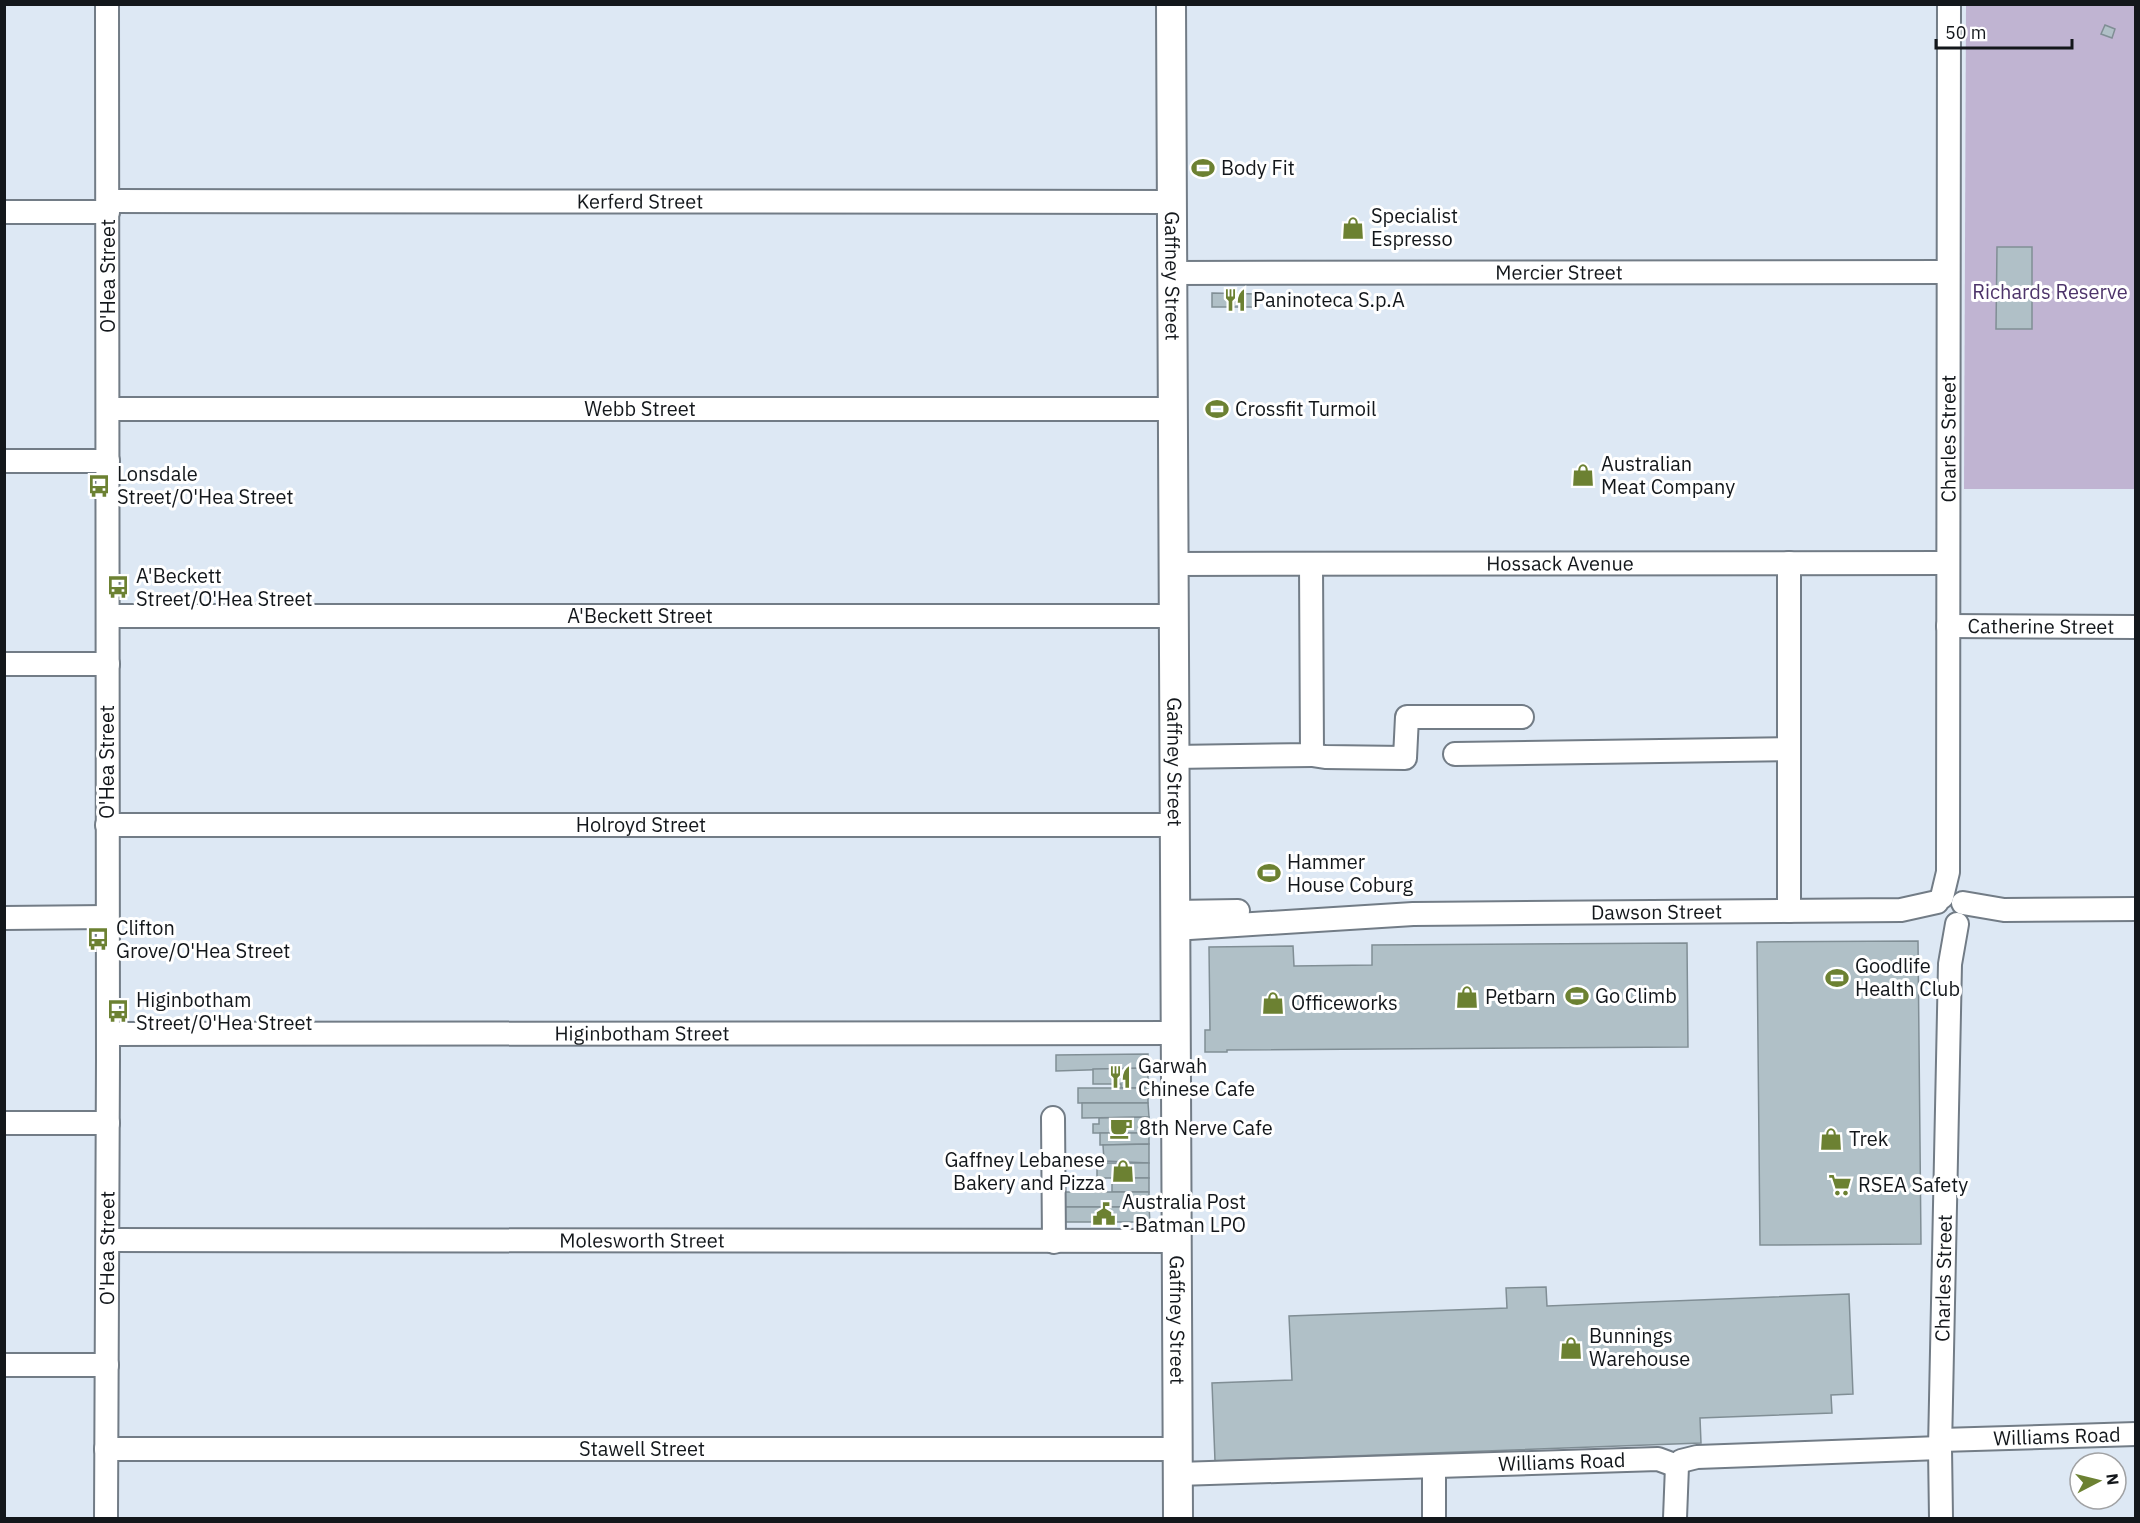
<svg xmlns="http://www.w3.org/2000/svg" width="2140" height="1523" font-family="'IBM Plex Sans',sans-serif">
<rect width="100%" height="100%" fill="#dde8f4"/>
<polygon fill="#c0b4d2" points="1966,5 2135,5 2135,489 1964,489"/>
<g fill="#b0c0c7" stroke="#808e95" stroke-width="1.5">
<polygon points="2105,25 2115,29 2112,38 2101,34"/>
<polygon points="1997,247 2032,247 2032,329 1996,329"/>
<polygon points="1212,293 1258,294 1258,307 1212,307"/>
<polygon points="1918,941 1921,1244 1760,1245 1757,942"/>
<polygon points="1687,943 1688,1047 1227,1050 1227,1052 1205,1052 1205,1030 1210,1030 1209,947 1293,946 1294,966 1372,965 1372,945"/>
<polygon points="1148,1054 1148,1068 1056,1071 1056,1055"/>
<polygon points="1148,1068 1148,1088 1121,1088 1121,1084 1093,1084 1093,1069"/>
<rect x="1078" y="1088" width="70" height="15"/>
<polygon points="1082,1103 1148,1103 1149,1117 1082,1118"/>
<polygon points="1149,1117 1149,1133 1093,1133 1093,1124 1099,1124 1099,1118"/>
<polygon points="1100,1133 1149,1133 1149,1144 1100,1145"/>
<polygon points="1149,1144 1149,1163 1104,1161 1103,1145"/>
<rect x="1097" y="1163" width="52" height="15"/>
<rect x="1112" y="1178" width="37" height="14"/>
<rect x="1060" y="1192" width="89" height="15"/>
<polygon points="1060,1207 1149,1207 1150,1222 1060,1222"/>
<polygon points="1546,1287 1547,1306 1849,1294 1853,1394 1831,1395 1832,1413 1700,1418 1701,1443 1215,1461 1212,1383 1292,1380 1289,1316 1507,1308 1506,1288"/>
</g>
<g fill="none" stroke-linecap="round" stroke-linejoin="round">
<g stroke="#727c86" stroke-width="26">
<g id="minor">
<path id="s1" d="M109,201L1171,202"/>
<polyline points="4,212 108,212"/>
<path id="s2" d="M1172,273L1948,272"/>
<path id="s3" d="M108,409H1172"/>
<polyline points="4,461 108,461"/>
<path id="s4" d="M1173,564L1948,563"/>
<path id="s5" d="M108,616H1173"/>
<path id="s6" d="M1948,626L2136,627"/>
<polyline points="4,664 108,664"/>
<polyline points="1455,754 1789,749"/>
<polyline points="1312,755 1325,757 1405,758 1407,717 1522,717"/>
<polyline points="1174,757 1312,755 1311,564"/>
<path id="s7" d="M107,825H1174"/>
<path id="s8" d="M1942,897L1948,872L1949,4"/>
<polyline points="1963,903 2004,910 2136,909"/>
<polyline points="1789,911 1789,563"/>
<polyline points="1174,912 1238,911"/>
<polyline points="4,918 107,917"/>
<path id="s9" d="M1174,929L1413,914L1901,910L1937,902"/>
<path id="s10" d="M108,1034L1175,1033"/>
<polyline points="1053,1118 1054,1242"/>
<polyline points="4,1123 108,1123"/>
<path id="s11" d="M108,1240L1177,1241"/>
<polyline points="4,1365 107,1365"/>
<path id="s12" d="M1941,1440L2136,1434"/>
<path id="s13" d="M106,1449H1177"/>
<polyline points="1677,1466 1681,1461 1697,1457 1940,1448"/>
<polyline points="1434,1467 1434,1518"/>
<path id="s14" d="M1178,1474L1658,1459L1677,1466"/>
<path id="s15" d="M106,1518L108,1059L107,4"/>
<polyline points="1675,1518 1677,1466"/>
<path id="s16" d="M1941,1518L1940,1448L1950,964L1957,924"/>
</g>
</g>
<g stroke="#727c86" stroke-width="32">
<g id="major">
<path id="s17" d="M1171,4L1178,1518"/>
</g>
</g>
<use href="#minor" stroke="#fff" stroke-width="22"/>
<use href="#major" stroke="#fff" stroke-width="28"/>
</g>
<defs>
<g id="stadium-bare" transform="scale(1.8)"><path d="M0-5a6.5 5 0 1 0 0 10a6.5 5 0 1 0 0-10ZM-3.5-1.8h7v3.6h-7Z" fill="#6c8132" stroke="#fff" stroke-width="2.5" paint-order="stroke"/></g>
<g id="shop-bare" transform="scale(1.8)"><path d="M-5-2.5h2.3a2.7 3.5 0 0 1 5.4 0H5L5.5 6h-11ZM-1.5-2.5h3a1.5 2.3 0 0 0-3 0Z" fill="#6c8132" stroke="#fff" stroke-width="2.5" paint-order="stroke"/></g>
<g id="restaurant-bare" transform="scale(1.8)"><path d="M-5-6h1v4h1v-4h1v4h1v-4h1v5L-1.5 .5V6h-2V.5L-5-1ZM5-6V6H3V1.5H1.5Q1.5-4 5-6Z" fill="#6c8132" stroke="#fff" stroke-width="2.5" paint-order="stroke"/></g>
<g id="bus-bare" transform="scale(1.8)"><path d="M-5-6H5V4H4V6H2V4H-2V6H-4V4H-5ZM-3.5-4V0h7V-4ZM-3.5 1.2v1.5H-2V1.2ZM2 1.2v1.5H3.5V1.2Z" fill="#6c8132" stroke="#fff" stroke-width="2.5" paint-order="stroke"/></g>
<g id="cafe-bare" transform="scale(1.8)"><path d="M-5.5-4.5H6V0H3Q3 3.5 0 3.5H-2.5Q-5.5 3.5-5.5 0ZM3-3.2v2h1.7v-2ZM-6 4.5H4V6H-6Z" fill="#6c8132" stroke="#fff" stroke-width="2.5" paint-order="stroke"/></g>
<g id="supermarket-bare" transform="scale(1.8)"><path d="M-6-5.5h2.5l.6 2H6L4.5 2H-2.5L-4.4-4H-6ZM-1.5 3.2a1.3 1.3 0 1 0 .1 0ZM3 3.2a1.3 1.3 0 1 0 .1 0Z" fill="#6c8132" stroke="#fff" stroke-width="2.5" paint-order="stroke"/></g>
<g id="civic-bare" transform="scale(1.8)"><path d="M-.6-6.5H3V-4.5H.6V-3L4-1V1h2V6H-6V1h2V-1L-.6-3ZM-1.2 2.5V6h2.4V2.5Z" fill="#6c8132" stroke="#fff" stroke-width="2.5" paint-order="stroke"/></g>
</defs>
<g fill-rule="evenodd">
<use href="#stadium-bare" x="1203" y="168"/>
<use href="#shop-bare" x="1353" y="228"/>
<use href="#restaurant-bare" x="1235" y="300"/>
<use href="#stadium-bare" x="1217" y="409"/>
<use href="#shop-bare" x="1583" y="475"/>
<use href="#bus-bare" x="99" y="486"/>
<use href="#bus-bare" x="118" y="587"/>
<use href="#stadium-bare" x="1269" y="873"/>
<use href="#bus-bare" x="98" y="939"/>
<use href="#stadium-bare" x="1837" y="978"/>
<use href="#stadium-bare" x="1577" y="996"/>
<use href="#shop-bare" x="1467" y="997"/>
<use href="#shop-bare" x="1273" y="1003"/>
<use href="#bus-bare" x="118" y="1011"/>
<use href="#restaurant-bare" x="1120" y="1077"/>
<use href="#cafe-bare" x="1121" y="1128"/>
<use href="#shop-bare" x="1831" y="1139"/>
<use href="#shop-bare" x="1123" y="1171"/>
<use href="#supermarket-bare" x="1840" y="1185"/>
<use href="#civic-bare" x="1104" y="1214"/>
<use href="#shop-bare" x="1571" y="1348"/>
</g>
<g text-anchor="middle" stroke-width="6" stroke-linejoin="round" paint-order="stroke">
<g font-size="20" fill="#13171b" stroke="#fff" text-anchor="start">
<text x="1221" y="175">Body Fit</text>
<text x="1371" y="223">Specialist<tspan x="1371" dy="23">Espresso</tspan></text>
<text x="1253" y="307">Paninoteca S.p.A</text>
<text x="1235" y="416">Crossfit Turmoil</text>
<text x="1601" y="471">Australian<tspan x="1601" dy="23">Meat Company</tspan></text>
<text x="117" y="481">Lonsdale<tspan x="117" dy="23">Street/O'Hea Street</tspan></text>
<text x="136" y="583">A'Beckett<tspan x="136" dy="23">Street/O'Hea Street</tspan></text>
<text x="1287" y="869">Hammer<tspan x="1287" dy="23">House Coburg</tspan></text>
<text x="116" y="935">Clifton<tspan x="116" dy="23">Grove/O'Hea Street</tspan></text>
<text x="1855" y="973">Goodlife<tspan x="1855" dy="23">Health Club</tspan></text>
<text x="1595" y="1003">Go Climb</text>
<text x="1485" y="1004">Petbarn</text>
<text x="136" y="1007">Higinbotham<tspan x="136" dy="23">Street/O'Hea Street</tspan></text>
<text x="1291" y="1010">Officeworks</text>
<text x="1138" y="1073">Garwah<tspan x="1138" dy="23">Chinese Cafe</tspan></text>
<text x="1139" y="1135">8th Nerve Cafe</text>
<text x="1849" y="1146">Trek</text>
<text x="1105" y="1167" text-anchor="end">Gaffney Lebanese<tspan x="1105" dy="23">Bakery and Pizza</tspan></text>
<text x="1858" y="1192">RSEA Safety</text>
<text x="1122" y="1209">Australia Post<tspan x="1122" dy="23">- Batman LPO</tspan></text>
<text x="1589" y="1343">Bunnings<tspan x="1589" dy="23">Warehouse</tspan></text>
</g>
<g font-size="20" fill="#13171b" stroke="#fff">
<text dy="7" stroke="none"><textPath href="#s1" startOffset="531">Kerferd Street</textPath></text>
<text dy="7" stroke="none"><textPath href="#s2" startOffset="387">Mercier Street</textPath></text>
<text transform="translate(108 276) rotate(-90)" y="7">O'Hea Street</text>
<text dy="7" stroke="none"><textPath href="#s17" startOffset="272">Gaffney Street</textPath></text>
<text dy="7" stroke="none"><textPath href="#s3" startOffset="532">Webb Street</textPath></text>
<text dy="7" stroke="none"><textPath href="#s8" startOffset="459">Charles Street</textPath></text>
<text dy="7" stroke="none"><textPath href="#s4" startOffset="387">Hossack Avenue</textPath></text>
<text dy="7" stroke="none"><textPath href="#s5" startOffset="532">A'Beckett Street</textPath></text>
<text dy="7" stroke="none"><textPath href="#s6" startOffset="93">Catherine Street</textPath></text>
<text transform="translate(107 762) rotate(-90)" y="7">O'Hea Street</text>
<text dy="7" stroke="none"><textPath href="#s17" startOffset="758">Gaffney Street</textPath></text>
<text dy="7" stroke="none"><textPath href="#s7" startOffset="534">Holroyd Street</textPath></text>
<text dy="7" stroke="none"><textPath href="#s9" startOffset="483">Dawson Street</textPath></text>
<text dy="7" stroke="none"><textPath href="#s10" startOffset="534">Higinbotham Street</textPath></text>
<text dy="7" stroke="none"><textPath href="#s11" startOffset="534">Molesworth Street</textPath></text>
<text dy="7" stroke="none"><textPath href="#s15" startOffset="270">O'Hea Street</textPath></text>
<text dy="7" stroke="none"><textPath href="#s16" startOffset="240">Charles Street</textPath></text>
<text dy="7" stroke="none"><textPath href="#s17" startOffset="1316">Gaffney Street</textPath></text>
<text dy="7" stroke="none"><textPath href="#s12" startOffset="116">Williams Road</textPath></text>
<text dy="7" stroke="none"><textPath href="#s13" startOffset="536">Stawell Street</textPath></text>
<text dy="7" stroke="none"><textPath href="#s14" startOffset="384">Williams Road</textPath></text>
</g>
<g font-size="20" fill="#4d346a" stroke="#fff">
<text x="2050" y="299">Richards Reserve</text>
</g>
</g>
<rect width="2140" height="1523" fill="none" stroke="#13171b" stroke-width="12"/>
<g transform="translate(2098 1481) rotate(83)"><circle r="28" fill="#ffffff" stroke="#a1a2a4" stroke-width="1.5"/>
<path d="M0-4.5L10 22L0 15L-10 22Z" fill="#6c8132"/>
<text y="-9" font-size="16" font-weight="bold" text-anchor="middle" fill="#13171b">N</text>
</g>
<path d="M1936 39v9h136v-9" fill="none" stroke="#13171b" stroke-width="3"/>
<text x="1945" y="39" font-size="18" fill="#13171b" stroke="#ffffff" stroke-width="4.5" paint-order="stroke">50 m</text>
</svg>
